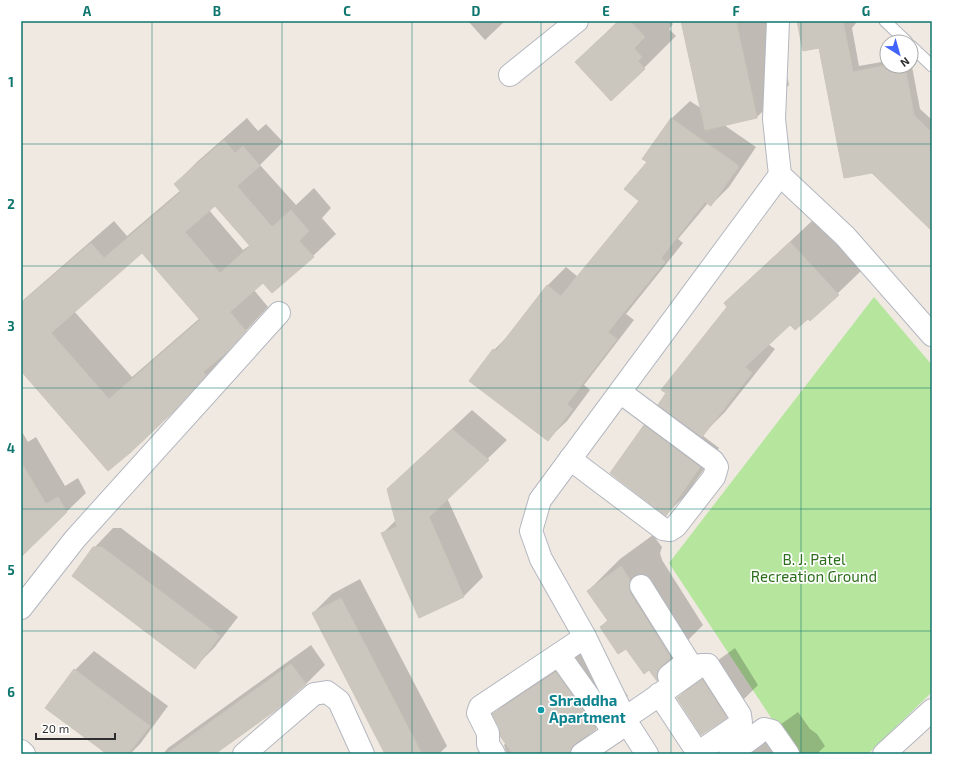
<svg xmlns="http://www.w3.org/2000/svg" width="953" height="775" font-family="'Exo 2',sans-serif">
<rect width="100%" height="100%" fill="#efe9e1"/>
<polygon fill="#b6e59e" points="874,297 932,365 932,692 868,754 795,754 669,563"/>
<g fill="#0003" fill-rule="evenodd">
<polygon points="468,21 505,21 485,40"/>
<polygon points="618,21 670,21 673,24 669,29 676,36 644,68 576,62"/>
<polygon points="682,21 775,21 789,85 757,117 724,125 756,147 729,187 711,205 708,203 678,239 683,243 626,314 634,320 584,385 590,390 567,421 548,439 494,350 512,332 547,286 566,267 578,277 640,201 648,162 671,119 690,101 702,109"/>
<polygon points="798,21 856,21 856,23 852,28 859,66 887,61 887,66 911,66 911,61 920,109 932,120 932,229 819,47"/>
<path d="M247,118L258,131L266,124L283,142L260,165L296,205L314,188L331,208L322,218L336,234L313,256L263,282L254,290L268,307L227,351L228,352L198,385L130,451L21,369V302L114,221L127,236L181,190L175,184L198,161ZM215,205L250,245L243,250L209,210ZM142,252L200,318L132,377L74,311Z"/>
<polygon points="814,219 862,270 810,320 808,317 790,323 768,344 775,349 725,412 702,435 719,448 685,496 666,514 644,426 663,407 728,307 725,303"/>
<polygon points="472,410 507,440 447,498 483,577 464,596 382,534 396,520 408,470"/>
<polygon points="21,430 28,442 36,437 65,486 78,478 86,493 21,555"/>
<polygon points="113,528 121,528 238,617 214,648 195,667 94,548"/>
<polygon points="653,535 662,547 660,553 662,560 703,625 689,639 688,648 657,680 650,669 627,647 601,627 608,620 588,591 620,559"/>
<polygon points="360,579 447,746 439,754 386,754 313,613 332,594"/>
<polygon points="588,640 628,696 569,754 507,754 504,745 506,743 494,714 526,682"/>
<polygon points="311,645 325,665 306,684 214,754 163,754 168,748"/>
<polygon points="735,648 758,685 726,717 678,698 710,666"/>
<polygon points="94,651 168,706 140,744 130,754 108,754 75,670"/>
<polygon points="798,712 810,729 817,734 825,746 817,754 717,754 744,727 770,732"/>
</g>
<g fill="#cbc7bf" stroke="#cbc5ba" fill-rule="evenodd">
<polygon points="619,21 630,21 645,37 634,48 642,57 638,61 645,69 611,101 575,62"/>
<polygon points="681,21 736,21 757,118 705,130"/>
<polygon points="797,21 843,21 853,72 883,66 905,66 914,115 932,133 932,231 872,173 844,178 819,48 803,51"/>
<polygon points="671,118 739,166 711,206 705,202 661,258 665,262 608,332 617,339 567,404 573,409 548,441 469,381 493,349 496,351 547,285 561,296 639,201 624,189 647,162 642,159"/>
<path d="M224,140L235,153L243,146L260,166L237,186L272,227L291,210L309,231L299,241L314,257L272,293L263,283L230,312L246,331L227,352L203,372L206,375L176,409L131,452L108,471L21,371V303L91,243L104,258L181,192L174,184ZM215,206L250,246L220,273L185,232ZM142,253L200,320L109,399L51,333Z"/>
<polygon points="790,242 839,295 810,321 808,319 795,330 790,325 745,367 752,373 702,437 658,405 666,393 661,390 727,307 724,303"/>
<polygon points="644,425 700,467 666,516 610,473"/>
<polygon points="452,429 489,460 429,517 464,597 419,618 381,533 397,527 387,489"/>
<polygon points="21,462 46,504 58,497 67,512 21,557"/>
<polygon points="93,547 102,547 220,636 195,669 72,576"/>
<polygon points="621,566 630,580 629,586 630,593 671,658 661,666 658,671 657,681 649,670 644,674 626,649 618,654 600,627 608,621 587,591"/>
<polygon points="341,598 422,754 385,754 312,613"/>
<polygon points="291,664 306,684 276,710 215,754 166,754"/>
<polygon points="74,669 150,726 128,754 107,754 45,708"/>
<polygon points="556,672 596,729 575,744 571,748 570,754 513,754 500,736 499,727 492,714"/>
<polygon points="702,679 727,718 701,735 677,698"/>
</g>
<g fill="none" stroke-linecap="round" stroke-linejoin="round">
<g stroke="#b4b7c1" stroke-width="13">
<g id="service">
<polyline points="885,21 907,42"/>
<polyline points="911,46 932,66"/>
</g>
</g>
<g stroke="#b4b7c1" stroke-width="24">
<g id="minor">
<polyline points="778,21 774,119 780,175 845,236 932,335"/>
<polyline points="510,75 577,21"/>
<polyline points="570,459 663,529 670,530 676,526 714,477 717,467 713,461 620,392"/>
<polyline points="641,586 688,661 669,676"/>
<polyline points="21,608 75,539 279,313"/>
<polyline points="559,655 614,732"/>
<path d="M625,718C651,701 676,683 701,665H708L740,715L741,723L702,750H696L659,694"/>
<polyline points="21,751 24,754"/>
<polyline points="244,754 314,694 327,692 339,701 363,754"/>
<polyline points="494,754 488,744 488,733 478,713 480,707 585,637"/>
<polyline points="582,754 626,724"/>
<polyline points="647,754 627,723 585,637 541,559 531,531 540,500 780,175"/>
<polyline points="730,754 764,729 772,731 788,754"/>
<polyline points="884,754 932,710"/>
</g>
</g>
<use href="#service" stroke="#fff" stroke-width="11"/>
<use href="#minor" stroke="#fff" stroke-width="22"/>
</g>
<path fill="none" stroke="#0f766e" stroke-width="1" stroke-opacity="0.55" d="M152,21V754M282,21V754M412,21V754M541,21V754M671,21V754M801,21V754M21,144H932M21,266H932M21,388H932M21,509H932M21,631H932"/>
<circle fill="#0f9aa8" stroke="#fff" stroke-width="1.5" cx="541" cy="710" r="4"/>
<g text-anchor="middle" stroke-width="3.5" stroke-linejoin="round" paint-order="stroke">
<g font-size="15" fill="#2c6e1b" stroke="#fff">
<text x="814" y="565">B. J. Patel<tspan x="814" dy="17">Recreation Ground</tspan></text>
</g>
<g font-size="15" font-weight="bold" fill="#0d838f" stroke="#fff" text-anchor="start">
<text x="549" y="706">Shraddha<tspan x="549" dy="17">Apartment</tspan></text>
</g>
</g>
<rect width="953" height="775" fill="none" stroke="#ffffff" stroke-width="44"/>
<g transform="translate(899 54) rotate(143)"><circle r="19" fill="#ffffff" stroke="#ababab"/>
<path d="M0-3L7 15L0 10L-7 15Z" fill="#4264fb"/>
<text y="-6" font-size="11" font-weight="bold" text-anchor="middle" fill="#2e2e2e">N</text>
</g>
<path d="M36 733v6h79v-6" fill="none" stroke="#2e2e2e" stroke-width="2"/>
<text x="42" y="733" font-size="12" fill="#2e2e2e" stroke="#ffffff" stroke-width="3" paint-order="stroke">20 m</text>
<rect x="22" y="22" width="909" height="731" fill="none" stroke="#0f766e" stroke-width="1.5"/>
<g font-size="13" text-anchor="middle" font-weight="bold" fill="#0f766e">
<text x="87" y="16">A</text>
<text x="217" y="16">B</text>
<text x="347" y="16">C</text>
<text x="476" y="16">D</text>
<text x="606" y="16">E</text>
<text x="736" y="16">F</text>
<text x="866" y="16">G</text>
<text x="11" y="87">1</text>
<text x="11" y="209">2</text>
<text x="11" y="331">3</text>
<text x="11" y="453">4</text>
<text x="11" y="575">5</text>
<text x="11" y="697">6</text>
</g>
</svg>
